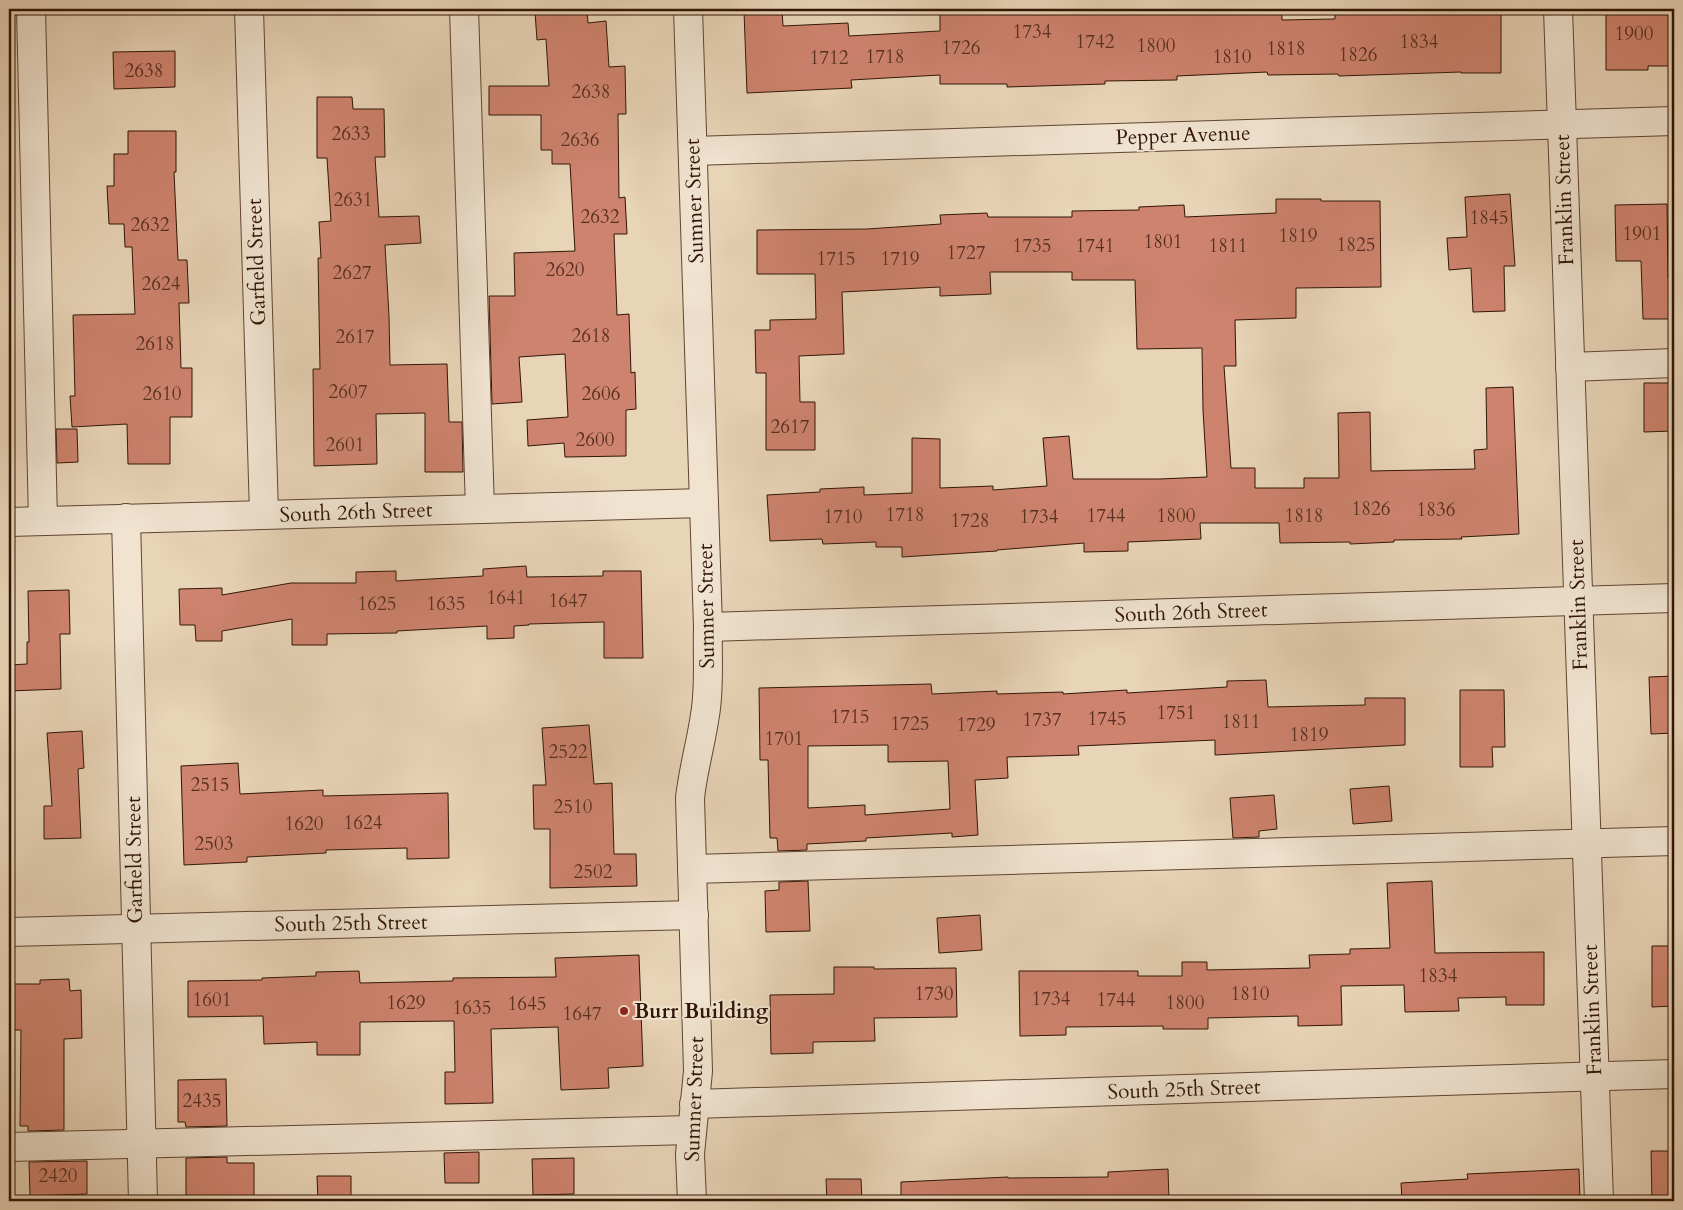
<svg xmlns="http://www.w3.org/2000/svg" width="1683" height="1210" font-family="Cardo,serif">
<rect width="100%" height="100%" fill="#e8d4b7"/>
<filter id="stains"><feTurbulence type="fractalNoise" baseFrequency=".004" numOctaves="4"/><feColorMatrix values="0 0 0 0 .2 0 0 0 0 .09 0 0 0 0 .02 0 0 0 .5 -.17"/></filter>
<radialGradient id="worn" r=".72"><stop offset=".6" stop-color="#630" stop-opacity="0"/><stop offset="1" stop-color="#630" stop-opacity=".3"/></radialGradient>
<g fill="#ce836e" stroke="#311506" fill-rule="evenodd">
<polygon points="587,9 588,23 606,21 609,67 625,66 626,114 618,114 619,198 625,197 627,234 614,234 617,315 629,314 631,373 635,372 636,409 626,410 626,456 565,457 564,443 528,446 527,420 568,417 565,354 519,357 522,402 492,404 489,296 515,296 514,253 575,251 570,164 552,164 552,150 541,150 541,115 489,115 489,86 549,86 546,39 537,40 535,12"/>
<polygon points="1149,9 1282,9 1282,20 1335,19 1335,10 1356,9 1440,9 1440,11 1501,11 1501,73 1461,73 1461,72 1339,76 1338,74 1268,75 1267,72 1177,76 1177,80 1105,81 1105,84 1007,87 1007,84 940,84 940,75 851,80 852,88 747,93 744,11 782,10 783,26 848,23 849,36 940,31 940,10 982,10 982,13 1047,10 1048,11"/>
<polygon points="1606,9 1674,9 1674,66 1648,66 1648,70 1606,70"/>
<polygon points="175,51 175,87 114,89 113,52"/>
<polygon points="317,97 352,97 353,109 384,109 385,157 375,157 379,217 419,216 421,243 385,245 389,316 390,365 447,364 449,422 462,422 463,472 425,472 425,413 376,414 377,464 314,466 313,369 320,369 318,258 321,258 319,222 331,221 327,158 317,158"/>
<polygon points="128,131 176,131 176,172 174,172 178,260 187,260 189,303 179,303 181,368 192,368 192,417 170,417 170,464 128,464 127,424 72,427 70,396 75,396 73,315 135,314 132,247 125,247 124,224 109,224 107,186 114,186 114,154 128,154"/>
<polygon points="1510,194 1515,266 1504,266 1505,311 1473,312 1471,268 1449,270 1447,238 1467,237 1465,197"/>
<polygon points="1276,199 1321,199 1321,201 1380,201 1381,287 1296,288 1296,318 1235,320 1236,366 1224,366 1231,468 1255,468 1255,488 1304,488 1304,478 1339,478 1338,413 1370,412 1371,471 1475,469 1474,450 1487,449 1486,388 1513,387 1519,534 1461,537 1462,539 1394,540 1394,542 1350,544 1350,542 1280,543 1279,523 1200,523 1201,539 1128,542 1128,551 1084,552 1084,543 997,550 997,551 902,557 902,547 876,547 876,542 823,544 822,539 770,541 767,495 820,492 820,489 864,487 864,495 912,493 912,438 940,439 940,488 993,486 993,490 1047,486 1043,438 1069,436 1073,479 1159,479 1207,477 1203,410 1202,348 1137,349 1135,280 1072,280 1072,272 990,272 991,294 940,296 940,287 842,292 844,354 799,356 800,402 815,402 815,450 766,450 766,373 756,373 755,330 770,330 770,320 816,319 815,274 757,274 757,230 867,229 941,224 940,215 987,213 988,217 1072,217 1072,211 1139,210 1139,207 1184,205 1185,217 1276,213"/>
<polygon points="1667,204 1668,278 1674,278 1674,319 1643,319 1641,261 1616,261 1615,205"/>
<polygon points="1644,383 1674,383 1674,431 1644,432"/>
<polygon points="56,429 77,429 78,462 57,463"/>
<polygon points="526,566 527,577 603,576 603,571 641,571 643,658 604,658 604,622 529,624 529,625 514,626 514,638 487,639 487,626 397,631 397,633 327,634 327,645 292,645 292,619 222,631 222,641 196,641 195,625 180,625 179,589 222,588 222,595 291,583 356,583 356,572 396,571 396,581 483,576 483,569"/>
<polygon points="69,590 70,634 60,634 61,689 9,691 9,665 27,664 27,642 29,642 28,591"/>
<polygon points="1674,676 1674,733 1651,734 1649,677"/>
<path d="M1266,680L1268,707L1365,705V698H1405V745L1215,755V740L1078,746L1079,755L1007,757L1008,778L975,780L978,835L952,837V833L866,838V841L807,844V850L778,851L777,838H770L768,760H760L759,688L931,684L932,694L997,691V694L1063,692V694L1127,690V693L1227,687V681ZM888,745V762L948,761L950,809L865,815V805L808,808V746Z"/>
<polygon points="1460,690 1504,690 1505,747 1492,747 1493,767 1460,767"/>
<polygon points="589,725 594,784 612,783 614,854 636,854 637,886 550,888 550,829 534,829 533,785 546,785 542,728"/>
<polygon points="82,731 84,768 78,769 81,838 44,839 44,806 52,806 47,733"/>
<polygon points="238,763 240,794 323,790 323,796 448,793 449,858 407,859 407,848 326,850 326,853 247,857 247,862 184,865 181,766"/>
<polygon points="1389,786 1392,821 1353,824 1350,789"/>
<polygon points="1274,795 1277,829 1259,831 1259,837 1233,838 1230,798"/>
<polygon points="808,881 810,931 766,932 765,891 779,890 779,882"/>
<polygon points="1432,881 1435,953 1544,952 1544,1005 1506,1005 1506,997 1458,998 1459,1011 1405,1012 1404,985 1341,986 1342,1025 1298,1026 1298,1016 1208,1018 1208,1029 1163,1029 1163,1026 1066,1027 1066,1035 1020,1036 1019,971 1138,971 1138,976 1182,976 1182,962 1207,962 1207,970 1310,968 1309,955 1350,954 1350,949 1390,948 1387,883"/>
<polygon points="980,915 982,950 939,953 937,918"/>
<polygon points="1652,946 1674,946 1674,1006 1652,1007"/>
<polygon points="639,955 643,1066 608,1068 609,1088 561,1090 558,1027 491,1029 493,1103 445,1104 445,1072 455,1072 454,1021 360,1022 360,1055 317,1055 317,1042 264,1044 263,1016 188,1017 188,981 262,980 262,978 316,976 316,972 359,971 360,983 453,981 453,978 556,977 555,958"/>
<polygon points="834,967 874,967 874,969 956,968 957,1017 874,1018 875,1041 813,1042 813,1053 771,1054 770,995 834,994"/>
<polygon points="69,979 70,991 81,990 82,1038 64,1039 64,1130 28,1131 28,1126 20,1126 21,1030 9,1030 9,984 40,984 40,980"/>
<polygon points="226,1079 227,1126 186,1127 185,1122 178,1122 178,1080"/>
<polygon points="1651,1151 1674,1151 1674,1201 1652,1201"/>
<polygon points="479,1152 479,1183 445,1183 444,1153"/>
<polygon points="227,1157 227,1163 254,1163 254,1201 186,1201 186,1158"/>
<polygon points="574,1158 574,1194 533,1195 532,1159"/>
<polygon points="87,1161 87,1194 30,1196 29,1162"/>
<polygon points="1168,1169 1169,1201 901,1201 901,1182 1008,1177 1008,1178 1108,1177 1108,1172"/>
<polygon points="1579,1169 1580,1201 1402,1201 1401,1183 1468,1179 1467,1174"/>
<polygon points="317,1176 351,1176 351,1201 318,1201"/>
<polygon points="826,1179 861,1179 862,1201 827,1201"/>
</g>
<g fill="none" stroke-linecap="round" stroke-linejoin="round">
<g stroke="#5f4532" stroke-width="30">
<g id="minor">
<polyline points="31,9 43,521"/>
<polyline points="249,9 264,514"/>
<polyline points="464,9 480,509"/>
<path d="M688,9L708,627C707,656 710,686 705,715C701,743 693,770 690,798L698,1071L690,1154L692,1201"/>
<polyline points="1558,9 1599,1201"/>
<polyline points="693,151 1674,121"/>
<polyline points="1570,367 1674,363"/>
<polyline points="126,518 143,1201"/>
<polyline points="9,522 704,503"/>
<polyline points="708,627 1674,598"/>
<polyline points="692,869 1674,841"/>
<polyline points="9,932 694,915"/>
<polyline points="694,1104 1674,1074"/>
<polyline points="9,1147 692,1130"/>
</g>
</g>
<use href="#minor" stroke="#f0e3d0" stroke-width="28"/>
</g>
<circle fill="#8f2418" stroke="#f0e3d0" stroke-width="2" cx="624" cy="1011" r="5"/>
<g text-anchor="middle" stroke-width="4" stroke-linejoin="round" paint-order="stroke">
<g font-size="19" fill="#583020">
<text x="1032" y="38">1734</text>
<text x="1634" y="40">1900</text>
<text x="1095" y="48">1742</text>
<text x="1419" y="48">1834</text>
<text x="1156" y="52">1800</text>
<text x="961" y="54">1726</text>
<text x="1286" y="55">1818</text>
<text x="1358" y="61">1826</text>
<text x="885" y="63">1718</text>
<text x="1232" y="63">1810</text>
<text x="829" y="64">1712</text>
<text x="144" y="77">2638</text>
<text x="591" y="98">2638</text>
<text x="351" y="140">2633</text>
<text x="580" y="146">2636</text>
<text x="353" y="206">2631</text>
<text x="600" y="223">2632</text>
<text x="1489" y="224">1845</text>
<text x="150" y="231">2632</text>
<text x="1642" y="240">1901</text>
<text x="1298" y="242">1819</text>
<text x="1163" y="248">1801</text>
<text x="1356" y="251">1825</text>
<text x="1032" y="252">1735</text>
<text x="1095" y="252">1741</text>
<text x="1228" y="252">1811</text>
<text x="966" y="259">1727</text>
<text x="836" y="265">1715</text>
<text x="900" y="265">1719</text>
<text x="565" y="276">2620</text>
<text x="352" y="279">2627</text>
<text x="161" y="290">2624</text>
<text x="591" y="342">2618</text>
<text x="355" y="343">2617</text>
<text x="155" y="350">2618</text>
<text x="348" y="398">2607</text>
<text x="162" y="400">2610</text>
<text x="601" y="400">2606</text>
<text x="790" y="433">2617</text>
<text x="595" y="446">2600</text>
<text x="345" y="451">2601</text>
<text x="1371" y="515">1826</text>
<text x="1436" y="516">1836</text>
<text x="905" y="521">1718</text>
<text x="1106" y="522">1744</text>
<text x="1176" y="522">1800</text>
<text x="1304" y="522">1818</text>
<text x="843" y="523">1710</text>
<text x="1039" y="523">1734</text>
<text x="970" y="527">1728</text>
<text x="506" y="604">1641</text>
<text x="568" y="607">1647</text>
<text x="377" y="610">1625</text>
<text x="446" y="610">1635</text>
<text x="1176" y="719">1751</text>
<text x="850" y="723">1715</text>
<text x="1107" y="725">1745</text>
<text x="1042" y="726">1737</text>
<text x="1241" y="728">1811</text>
<text x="910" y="730">1725</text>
<text x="976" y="731">1729</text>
<text x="1309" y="741">1819</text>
<text x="784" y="745">1701</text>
<text x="568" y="758">2522</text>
<text x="210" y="791">2515</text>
<text x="573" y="813">2510</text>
<text x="363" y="829">1624</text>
<text x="304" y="830">1620</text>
<text x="214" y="850">2503</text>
<text x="593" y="878">2502</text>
<text x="1438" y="982">1834</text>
<text x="934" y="1000">1730</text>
<text x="1250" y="1000">1810</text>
<text x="1051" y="1005">1734</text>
<text x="212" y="1006">1601</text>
<text x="1116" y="1006">1744</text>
<text x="406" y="1009">1629</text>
<text x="1185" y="1009">1800</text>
<text x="527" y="1010">1645</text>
<text x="472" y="1014">1635</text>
<text x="582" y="1020">1647</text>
<text x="202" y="1107">2435</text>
<text x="58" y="1182">2420</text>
</g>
<g font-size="21" fill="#311506" stroke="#f0e3d0">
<text transform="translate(1183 135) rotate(-2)" y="7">Pepper Avenue</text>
<text transform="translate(1564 200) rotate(-92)" y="7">Franklin Street</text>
<text transform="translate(694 201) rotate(-92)" y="7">Sumner Street</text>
<text transform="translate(256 262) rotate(-92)" y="7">Garfield Street</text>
<text transform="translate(356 512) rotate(-2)" y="7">South 26th Street</text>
<text transform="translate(1578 605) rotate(-92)" y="7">Franklin Street</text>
<text transform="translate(706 606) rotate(-91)" y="7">Sumner Street</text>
<text transform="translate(1191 612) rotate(-2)" y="7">South 26th Street</text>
<text transform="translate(134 860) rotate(-91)" y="7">Garfield Street</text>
<text transform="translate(351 923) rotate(-1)" y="7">South 25th Street</text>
<text transform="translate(1592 1010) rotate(-92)" y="7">Franklin Street</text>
<text transform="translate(1184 1089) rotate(-2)" y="7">South 25th Street</text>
<text transform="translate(694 1099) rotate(-88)" y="7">Sumner Street</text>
</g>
<g font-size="21" font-weight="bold" fill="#311506" stroke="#f0e3d0" text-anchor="start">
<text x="634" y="1018">Burr Building</text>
</g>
</g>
<rect width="1683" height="1210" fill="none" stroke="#e8d4b7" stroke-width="30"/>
<rect x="10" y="10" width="1663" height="1190" fill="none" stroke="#311506" stroke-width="2.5"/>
<rect x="15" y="15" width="1653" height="1180" fill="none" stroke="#311506"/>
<rect width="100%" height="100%" filter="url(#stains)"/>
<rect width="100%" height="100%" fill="url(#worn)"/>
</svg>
